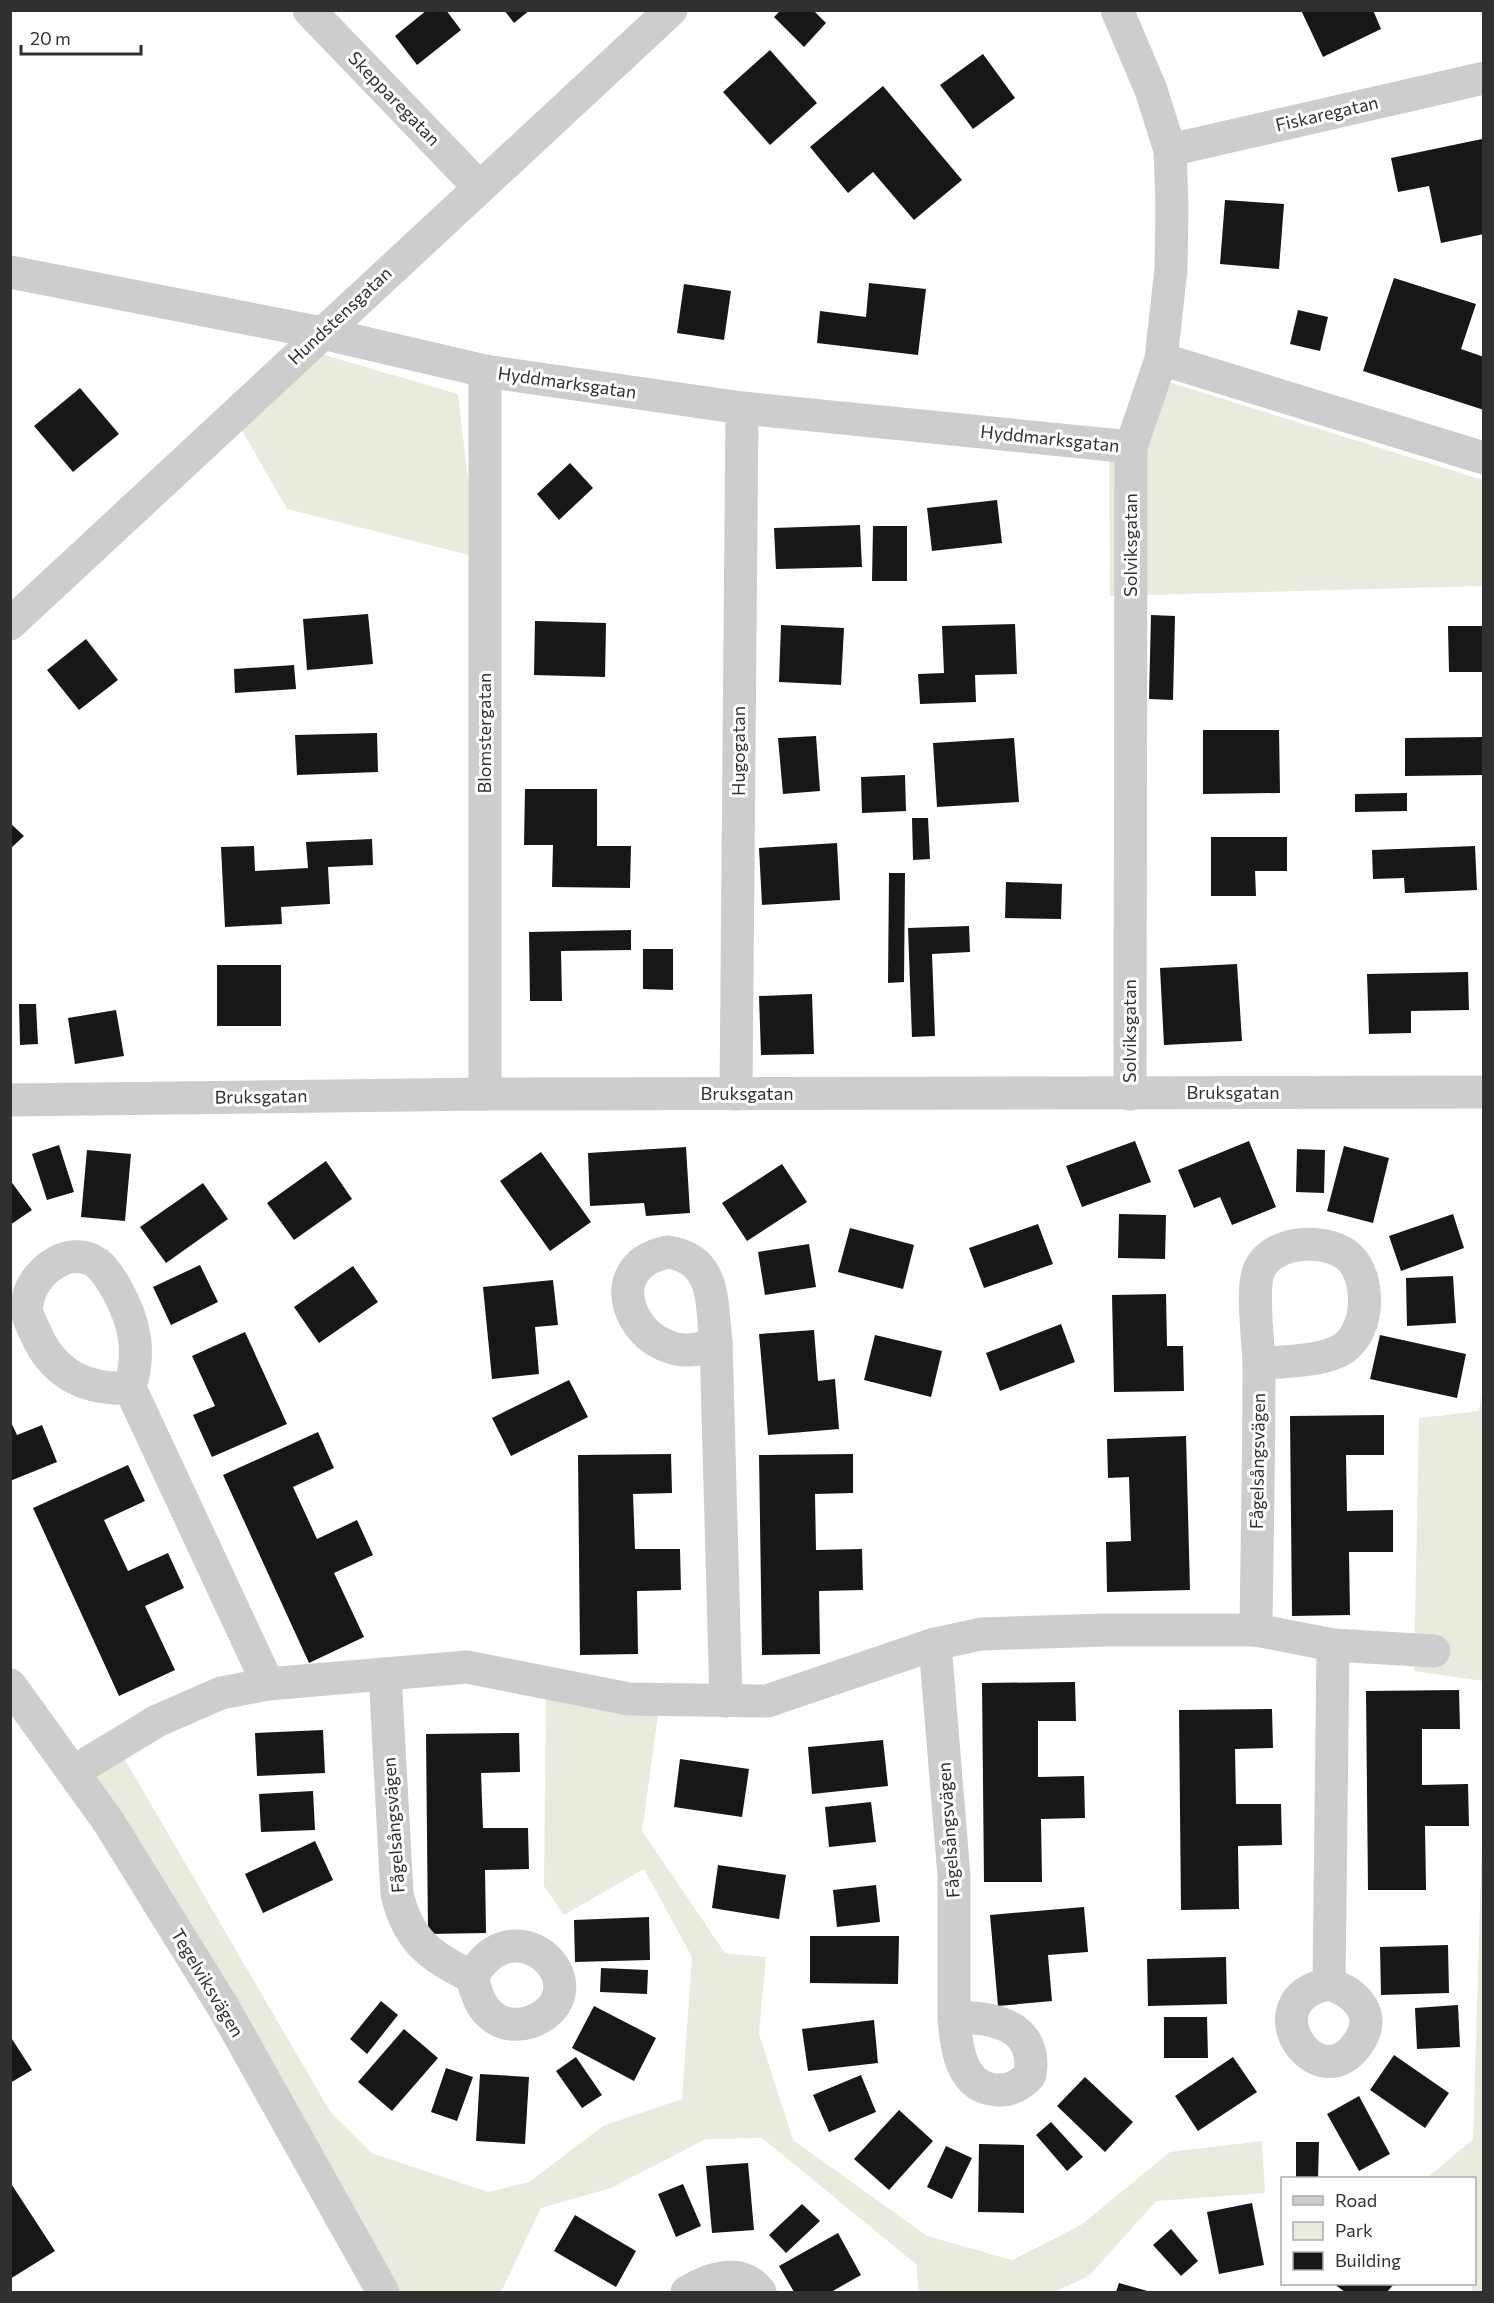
<svg xmlns="http://www.w3.org/2000/svg" width="1494" height="2303" font-family="Commissioner,sans-serif">
<rect width="100%" height="100%" fill="#fff"/>
<g fill="#e8ecde">
<polygon points="311,351 458,394 477,557 287,509 235,418"/>
<polygon points="1146,375 1483,480 1483,586 1110,596 1109,452"/>
<polygon points="1483,1388 1483,1681 1414,1671 1419,1418 1479,1411"/>
<polygon points="546,1685 659,1708 642,1831 725,1953 766,1957 759,2034 793,2140 927,2236 1012,2260 1081,2225 1170,2152 1262,2141 1265,2193 1156,2201 1089,2276 1054,2292 918,2292 917,2265 762,2138 706,2139 611,2188 541,2208 501,2292 367,2292 201,1997 66,1769 117,1746 331,2113 372,2153 488,2192 529,2182 603,2126 682,2099 692,1957 644,1869 564,1915 544,1886"/>
<polygon points="1483,1804 1484,2292 1472,2292 1474,2178 1427,2178 1473,2139"/>
</g>
<g fill="#171717">
<polygon points="427,10 446,10 461,30 417,65 395,36"/>
<polygon points="504,10 530,10 514,23"/>
<polygon points="781,10 813,10 826,23 804,47 774,17"/>
<polygon points="1301,10 1373,10 1381,29 1323,57"/>
<polygon points="770,50 817,103 770,145 723,92"/>
<polygon points="983,54 1015,98 973,129 940,85"/>
<polygon points="883,86 962,180 914,220 873,172 848,193 810,147"/>
<polygon points="1482,139 1484,234 1441,243 1429,186 1398,192 1391,158"/>
<polygon points="1225,200 1284,204 1279,269 1220,264"/>
<polygon points="1394,278 1476,304 1461,349 1484,357 1484,410 1363,371"/>
<polygon points="869,283 926,289 918,355 817,343 820,311 866,317"/>
<polygon points="684,284 731,291 724,340 677,333"/>
<polygon points="1298,310 1328,317 1320,351 1290,344"/>
<polygon points="80,388 119,434 73,472 34,426"/>
<polygon points="570,463 593,488 559,520 537,494"/>
<polygon points="997,500 1002,543 932,551 927,508"/>
<polygon points="860,525 862,567 776,569 774,528"/>
<polygon points="873,526 907,526 907,581 872,581"/>
<polygon points="368,614 373,664 307,670 303,619"/>
<polygon points="1151,615 1175,616 1173,700 1149,699"/>
<polygon points="535,621 606,623 605,677 534,675"/>
<polygon points="1015,624 1017,674 975,675 976,702 920,704 918,674 944,673 942,626"/>
<polygon points="781,625 844,628 841,685 779,682"/>
<polygon points="1448,626 1484,626 1484,672 1449,672"/>
<polygon points="86,639 118,680 79,710 47,670"/>
<polygon points="294,665 296,689 235,693 234,669"/>
<polygon points="1203,730 1279,730 1280,793 1203,794"/>
<polygon points="377,733 378,772 297,775 295,735"/>
<polygon points="816,736 820,791 783,794 778,738"/>
<polygon points="1484,737 1484,775 1405,776 1405,738"/>
<polygon points="1014,738 1019,802 937,807 933,743"/>
<polygon points="905,775 906,811 862,813 861,777"/>
<polygon points="525,789 597,789 597,846 631,846 630,888 552,887 553,845 524,845"/>
<polygon points="1407,793 1407,811 1355,812 1355,794"/>
<polygon points="912,818 928,818 930,859 913,860"/>
<polygon points="10,823 24,836 10,849"/>
<polygon points="1211,837 1287,837 1287,871 1255,871 1256,896 1211,896"/>
<polygon points="372,839 373,865 328,867 330,904 281,907 282,924 225,927 221,847 254,846 255,871 308,868 306,842"/>
<polygon points="837,843 840,900 762,905 759,848"/>
<polygon points="1475,846 1477,890 1405,893 1404,878 1373,879 1372,850"/>
<polygon points="889,873 905,873 904,982 888,983"/>
<polygon points="1006,882 1062,884 1061,919 1005,918"/>
<polygon points="969,926 970,952 932,954 935,1036 912,1037 908,928"/>
<polygon points="631,930 631,950 561,951 562,1001 530,1001 529,932"/>
<polygon points="643,949 673,949 673,990 643,989"/>
<polygon points="1237,964 1242,1041 1164,1045 1160,968"/>
<rect x="217" y="965" width="64" height="61"/>
<polygon points="1468,972 1469,1010 1411,1011 1411,1033 1369,1034 1367,974"/>
<polygon points="812,994 814,1054 761,1055 759,996"/>
<polygon points="19,1004 36,1004 38,1044 20,1045"/>
<polygon points="116,1010 124,1056 75,1064 68,1018"/>
<polygon points="1135,1141 1151,1182 1082,1207 1066,1166"/>
<polygon points="1249,1141 1276,1207 1232,1225 1220,1197 1194,1208 1178,1170"/>
<polygon points="59,1145 74,1192 47,1200 32,1154"/>
<polygon points="1344,1146 1389,1158 1373,1223 1327,1211"/>
<polygon points="686,1147 690,1213 646,1216 644,1203 590,1206 588,1153"/>
<polygon points="1297,1149 1325,1150 1324,1193 1296,1192"/>
<polygon points="87,1150 131,1154 125,1221 81,1217"/>
<polygon points="541,1152 591,1222 550,1251 500,1181"/>
<polygon points="326,1161 352,1199 294,1240 267,1203"/>
<polygon points="782,1164 807,1202 747,1241 722,1203"/>
<polygon points="10,1180 32,1210 10,1225"/>
<polygon points="203,1183 228,1219 166,1263 140,1227"/>
<polygon points="1119,1214 1166,1215 1165,1259 1118,1258"/>
<polygon points="1453,1214 1464,1248 1401,1271 1389,1236"/>
<polygon points="1038,1224 1053,1264 984,1288 969,1248"/>
<polygon points="850,1228 914,1245 903,1289 838,1272"/>
<polygon points="809,1244 816,1287 765,1295 758,1252"/>
<polygon points="200,1265 218,1302 171,1325 153,1287"/>
<polygon points="353,1266 378,1302 319,1343 294,1307"/>
<polygon points="1453,1276 1456,1323 1407,1326 1406,1278"/>
<polygon points="553,1280 558,1325 535,1327 539,1374 492,1379 483,1287"/>
<polygon points="1166,1294 1167,1346 1183,1346 1184,1391 1114,1392 1112,1295"/>
<polygon points="1061,1324 1075,1362 1000,1391 986,1353"/>
<polygon points="814,1330 818,1381 835,1379 839,1429 768,1435 759,1334"/>
<polygon points="245,1332 287,1424 212,1457 193,1415 215,1406 192,1356"/>
<polygon points="875,1335 942,1351 931,1397 864,1380"/>
<polygon points="1380,1335 1466,1354 1457,1398 1370,1379"/>
<polygon points="569,1380 588,1417 511,1456 492,1418"/>
<polygon points="1384,1415 1384,1455 1346,1455 1347,1511 1393,1510 1393,1552 1349,1552 1350,1615 1292,1616 1290,1416"/>
<polygon points="10,1420 17,1435 42,1425 57,1462 10,1481"/>
<polygon points="318,1432 334,1468 293,1487 317,1539 357,1520 373,1555 334,1573 364,1637 309,1663 223,1475"/>
<polygon points="1186,1436 1190,1590 1107,1592 1106,1542 1131,1541 1129,1477 1108,1478 1107,1439"/>
<polygon points="671,1454 672,1493 633,1494 635,1549 680,1549 681,1590 637,1591 638,1654 580,1655 578,1455"/>
<polygon points="853,1454 853,1493 815,1494 816,1550 862,1549 863,1590 819,1591 820,1654 762,1655 759,1455"/>
<polygon points="128,1465 145,1501 104,1520 128,1571 168,1553 184,1588 145,1606 175,1670 119,1696 33,1508"/>
<polygon points="1075,1682 1076,1721 1038,1721 1038,1777 1084,1776 1085,1818 1041,1819 1042,1882 984,1882 982,1683"/>
<polygon points="1459,1690 1460,1729 1422,1729 1422,1785 1468,1784 1469,1826 1425,1826 1426,1890 1368,1890 1366,1691"/>
<polygon points="1272,1709 1273,1748 1235,1749 1236,1804 1281,1804 1282,1845 1238,1846 1239,1909 1181,1910 1179,1710"/>
<polygon points="323,1730 325,1773 257,1776 255,1733"/>
<polygon points="519,1733 520,1772 481,1773 483,1828 528,1828 529,1869 485,1870 486,1933 428,1934 426,1734"/>
<polygon points="883,1740 888,1786 812,1794 808,1747"/>
<polygon points="680,1759 749,1769 742,1817 674,1807"/>
<polygon points="313,1791 315,1830 261,1832 259,1794"/>
<polygon points="871,1802 876,1842 829,1847 825,1807"/>
<polygon points="315,1841 333,1880 263,1913 245,1874"/>
<polygon points="718,1865 786,1875 779,1919 712,1908"/>
<polygon points="876,1885 880,1922 837,1927 833,1890"/>
<polygon points="1084,1907 1088,1952 1048,1955 1052,2001 998,2006 990,1915"/>
<polygon points="649,1917 650,1960 575,1962 574,1920"/>
<polygon points="810,1936 899,1936 898,1984 810,1983"/>
<polygon points="1448,1945 1449,1993 1381,1995 1380,1947"/>
<polygon points="1226,1957 1227,2004 1148,2006 1147,1959"/>
<polygon points="601,1968 648,1970 647,1994 600,1992"/>
<polygon points="381,2001 398,2015 367,2054 350,2039"/>
<polygon points="1458,2005 1460,2047 1417,2049 1415,2008"/>
<polygon points="594,2006 656,2038 634,2081 572,2048"/>
<polygon points="1164,2017 1207,2017 1208,2058 1164,2058"/>
<polygon points="874,2020 878,2063 808,2071 802,2029"/>
<polygon points="404,2029 438,2058 392,2111 358,2082"/>
<polygon points="10,2036 32,2070 10,2083"/>
<polygon points="1394,2055 1449,2093 1425,2128 1370,2090"/>
<polygon points="576,2057 602,2095 582,2108 556,2071"/>
<polygon points="1233,2057 1257,2092 1198,2131 1175,2096"/>
<polygon points="446,2068 473,2077 457,2121 431,2112"/>
<polygon points="480,2074 529,2077 525,2144 476,2141"/>
<polygon points="861,2075 876,2112 829,2132 813,2095"/>
<polygon points="1085,2077 1133,2122 1105,2152 1057,2106"/>
<polygon points="1359,2096 1390,2154 1359,2171 1327,2114"/>
<polygon points="899,2110 933,2141 889,2190 854,2159"/>
<polygon points="1051,2122 1083,2157 1067,2171 1036,2135"/>
<polygon points="1296,2142 1319,2142 1318,2178 1296,2178"/>
<polygon points="979,2144 1024,2145 1024,2213 978,2212"/>
<polygon points="946,2146 972,2158 952,2199 927,2187"/>
<polygon points="748,2163 754,2230 712,2233 706,2166"/>
<polygon points="10,2182 55,2251 10,2279"/>
<polygon points="683,2184 701,2226 676,2237 658,2194"/>
<polygon points="1252,2203 1264,2265 1219,2274 1207,2212"/>
<polygon points="802,2204 820,2221 786,2253 769,2235"/>
<polygon points="575,2215 636,2251 616,2287 554,2251"/>
<polygon points="1171,2229 1198,2261 1181,2276 1153,2245"/>
<polygon points="838,2233 861,2275 831,2292 794,2292 779,2266"/>
<polygon points="1119,2283 1151,2292 1116,2292"/>
<polygon points="1334,2284 1394,2284 1387,2292 1345,2292"/>
</g>
<g fill="none" stroke-linecap="round" stroke-linejoin="round">
<g stroke="#cdcdcd" stroke-width="33">
<polyline points="309,10 479,187"/>
<polyline points="1117,10 1151,90 1170,150 1172,206 1171,269 1161,359 1131,447 1130,1094"/>
<polyline points="1170,150 1484,78"/>
<polyline points="10,272 322,333 485,371 742,408 1131,447"/>
<polyline points="1161,359 1484,458"/>
<polyline points="10,624 671,10"/>
<polyline points="485,1094 485,371"/>
<polyline points="736,1094 742,408"/>
<polyline points="10,1100 485,1094 1484,1092"/>
<path d="M668,1252C717,1259 711,1303 716,1342C647,1380 584,1269 668,1252Z"/>
<polyline points="716,1342 726,1701"/>
<path d="M130,1388C141,1350 135,1322 116,1288C111,1280 105,1269 97,1263C68,1243 30,1274 27,1304C25,1313 32,1325 36,1334C54,1375 87,1390 130,1388L268,1684"/>
<path d="M1256,1630C1257,1542 1259,1455 1259,1367C1259,1343 1250,1286 1260,1268C1274,1239 1331,1237 1351,1259C1372,1282 1369,1336 1339,1351C1317,1362 1283,1361 1259,1364"/>
<path d="M935,1644L954,1876V2017C993,2017 1038,2025 1030,2075C1021,2085 1010,2091 997,2090C960,2088 956,2046 954,2017"/>
<path d="M385,1674L397,1894C408,1941 430,1956 472,1977C514,1902 597,1982 541,2017C530,2024 516,2026 505,2023C483,2016 477,1997 472,1977"/>
<polyline points="10,1685 108,1821 225,2010 383,2292"/>
<polyline points="73,1772 157,1721 221,1693 268,1684 467,1667 629,1699 767,1701 935,1644 981,1634 1105,1630 1256,1630 1333,1645 1434,1651"/>
<path d="M1329,1984C1247,2000 1319,2104 1359,2042C1378,2014 1355,1992 1329,1984L1333,1645"/>
<path d="M687,2292C710,2278 741,2267 760,2292"/>
</g>
</g>
<g text-anchor="middle" stroke-width="6" stroke-linejoin="round" paint-order="stroke">
<g font-size="18" fill="#303030" stroke="#fff">
<text transform="translate(394 99) rotate(46)" y="6">Skepparegatan</text>
<text transform="translate(1327 114) rotate(-13)" y="6">Fiskaregatan</text>
<text transform="translate(340 316) rotate(-43)" y="6">Hundstensgatan</text>
<text transform="translate(567 383) rotate(8)" y="6">Hyddmarksgatan</text>
<text transform="translate(1050 439) rotate(6)" y="6">Hyddmarksgatan</text>
<text transform="translate(1131 545) rotate(-90)" y="6">Solviksgatan</text>
<text transform="translate(485 733) rotate(-90)" y="6">Blomstergatan</text>
<text transform="translate(739 751) rotate(-90)" y="6">Hugogatan</text>
<text transform="translate(1130 1031) rotate(-90)" y="6">Solviksgatan</text>
<text x="1233" y="1099">Bruksgatan</text>
<text x="747" y="1100">Bruksgatan</text>
<text transform="translate(261 1097) rotate(-1)" y="6">Bruksgatan</text>
<text transform="translate(1258 1461) rotate(-89)" y="6">Fågelsångsvägen</text>
<text transform="translate(394 1825) rotate(-94)" y="6">Fågelsångsvägen</text>
<text transform="translate(949 1830) rotate(-94)" y="6">Fågelsångsvägen</text>
<text transform="translate(207 1983) rotate(59)" y="6">Tegelviksvägen</text>
</g>
</g>
<rect width="1494" height="2303" fill="none" stroke="#303030" stroke-width="24"/>
<rect x="1281" y="2177" width="195" height="108" fill="#ffffff" stroke="#acacac" stroke-width="1.5"/>
<rect x="1293" y="2196" width="30" height="9" fill="#cdcdcd" stroke="#acacac" stroke-width="1.5"/>
<text x="1335" y="2207" font-size="18" fill="#303030">Road</text>
<rect x="1293" y="2222" width="30" height="18" fill="#e8ecde" stroke="#acacac" stroke-width="1.5"/>
<text x="1335" y="2237" font-size="18" fill="#303030">Park</text>
<rect x="1293" y="2252" width="30" height="18" fill="#171717" stroke="#acacac" stroke-width="1.5"/>
<text x="1335" y="2267" font-size="18" fill="#303030">Building</text>
<path d="M21 45v9h120v-9" fill="none" stroke="#303030" stroke-width="3"/>
<text x="30" y="45" font-size="18" fill="#303030" stroke="#ffffff" stroke-width="4.5" paint-order="stroke">20 m</text>
</svg>
